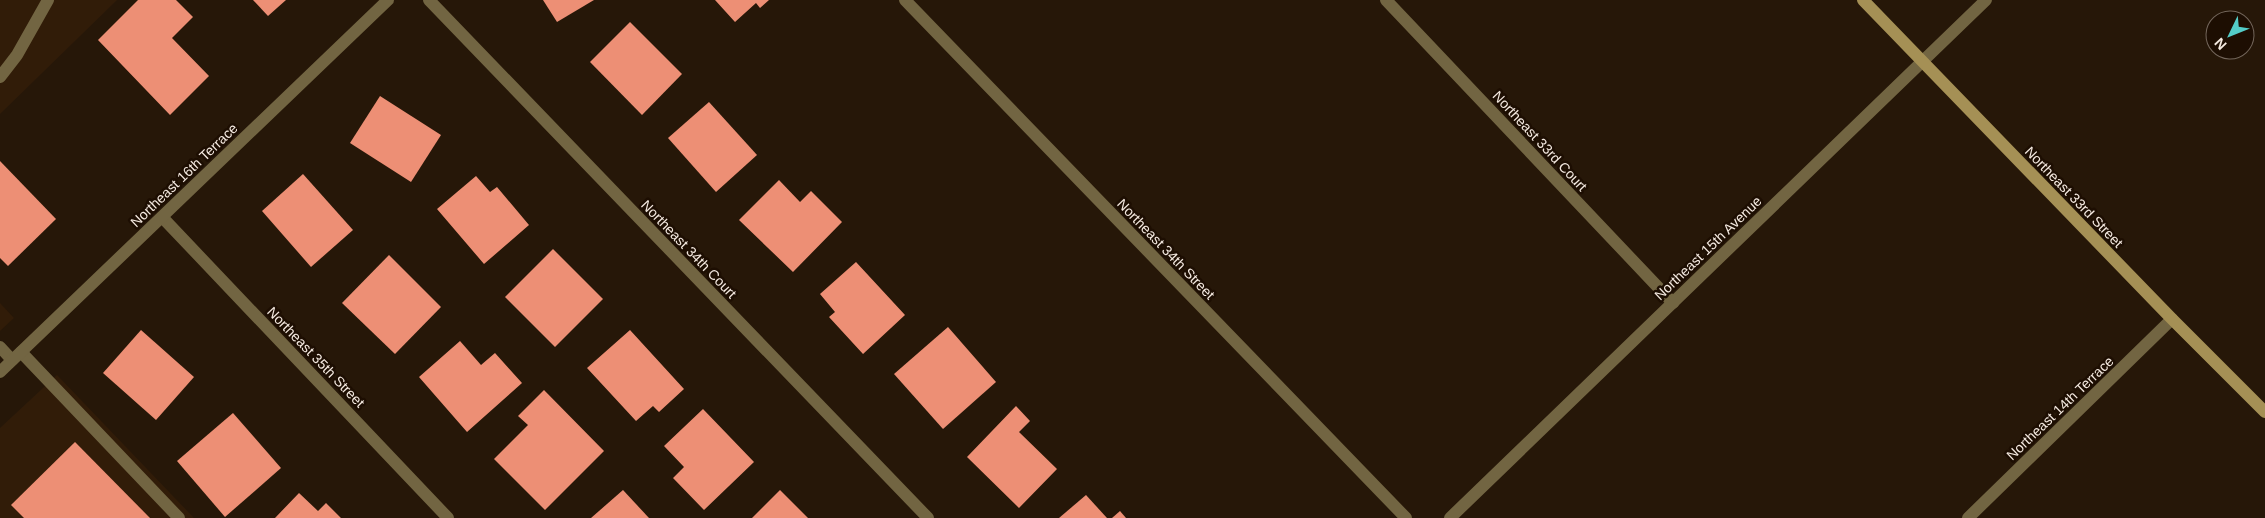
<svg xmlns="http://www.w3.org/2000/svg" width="2265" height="518" font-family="Arial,sans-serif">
<rect width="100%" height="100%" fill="#261708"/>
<g fill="#311c08">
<polygon points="0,0 117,0 0,114"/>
<polygon points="0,303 14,318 0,331"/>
<polygon points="57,375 194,518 0,518 0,428"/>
</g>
<g fill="#ed8f75">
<polygon points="138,0 176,0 193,17 172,38 209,76 170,115 98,40"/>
<polygon points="253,0 286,0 268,16"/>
<polygon points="543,0 594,0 557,22"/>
<polygon points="715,0 769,0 760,8 756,3 735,22"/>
<polygon points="630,22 682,74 642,115 590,62"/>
<polygon points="380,96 441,135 411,182 350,143"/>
<polygon points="709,102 757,155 716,192 668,138"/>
<polygon points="0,161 56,219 8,266 0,258"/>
<polygon points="303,174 353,230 311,267 262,211"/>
<polygon points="476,176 490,192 497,187 529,225 484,264 437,209"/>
<polygon points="779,180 800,202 811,191 842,222 793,272 739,220"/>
<polygon points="553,249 603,299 555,347 505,297"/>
<polygon points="389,255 441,307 395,354 342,303"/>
<polygon points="856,262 905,315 863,354 829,317 835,312 820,294"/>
<polygon points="948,327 996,382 943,429 894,374"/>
<polygon points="141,330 194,377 156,420 103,373"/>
<polygon points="630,330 684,389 659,412 653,406 636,421 587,368"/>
<polygon points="460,341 481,365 495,353 522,383 467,432 419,377"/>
<polygon points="544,390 604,451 545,510 494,459 528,425 518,416"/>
<polygon points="1016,406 1030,421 1019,432 1057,469 1019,508 967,457"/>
<polygon points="703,409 754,462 704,510 673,478 684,467 664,446"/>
<polygon points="233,413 281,468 225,517 177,461"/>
<polygon points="75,442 150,518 24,518 11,505"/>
<polygon points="623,490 649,518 591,518"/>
<polygon points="780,490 808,518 752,518"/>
<polygon points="299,493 318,511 326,503 341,518 275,518"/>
<polygon points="1086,495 1107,518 1059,518"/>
<polygon points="1120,511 1126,518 1112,518"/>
</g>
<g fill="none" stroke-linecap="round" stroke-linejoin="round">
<g stroke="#726542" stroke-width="12">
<polyline points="0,77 17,55 48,0"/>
<polyline points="0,347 12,360"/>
<polyline points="21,352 179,518"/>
</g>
<g stroke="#726542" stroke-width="12">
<polyline points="429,0 928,518"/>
<polyline points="905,0 1406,518"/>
<polyline points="1386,0 1673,303"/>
<polyline points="162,217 448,518"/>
<polyline points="0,372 388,0"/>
<polyline points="1450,518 1986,0"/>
<polyline points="1968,518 2172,319"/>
</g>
<polyline stroke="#a59055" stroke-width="12" points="1863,0 2172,319 2265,412"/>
</g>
<g text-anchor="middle" stroke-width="5" stroke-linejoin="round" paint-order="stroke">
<g font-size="14" fill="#f5eae1" stroke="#1d0e02">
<text transform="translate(1540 141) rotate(47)" y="5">Northeast 33rd Court</text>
<text transform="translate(184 175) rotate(-44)" y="5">Northeast 16th Terrace</text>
<text transform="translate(2074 197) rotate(46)" y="5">Northeast 33rd Street</text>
<text transform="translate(1708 248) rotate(-44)" y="5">Northeast 15th Avenue</text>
<text transform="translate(689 249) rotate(46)" y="5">Northeast 34th Court</text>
<text transform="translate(1166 249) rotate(46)" y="5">Northeast 34th Street</text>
<text transform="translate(316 357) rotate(46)" y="5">Northeast 35th Street</text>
<text transform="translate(2060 408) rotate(-44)" y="5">Northeast 14th Terrace</text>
</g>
</g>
<g transform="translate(2230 35) rotate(227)"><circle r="24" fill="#1d0e02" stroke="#73665b"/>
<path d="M0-4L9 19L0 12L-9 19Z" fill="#54cdc8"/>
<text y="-8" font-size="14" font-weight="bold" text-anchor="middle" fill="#f5eae1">N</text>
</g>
</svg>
